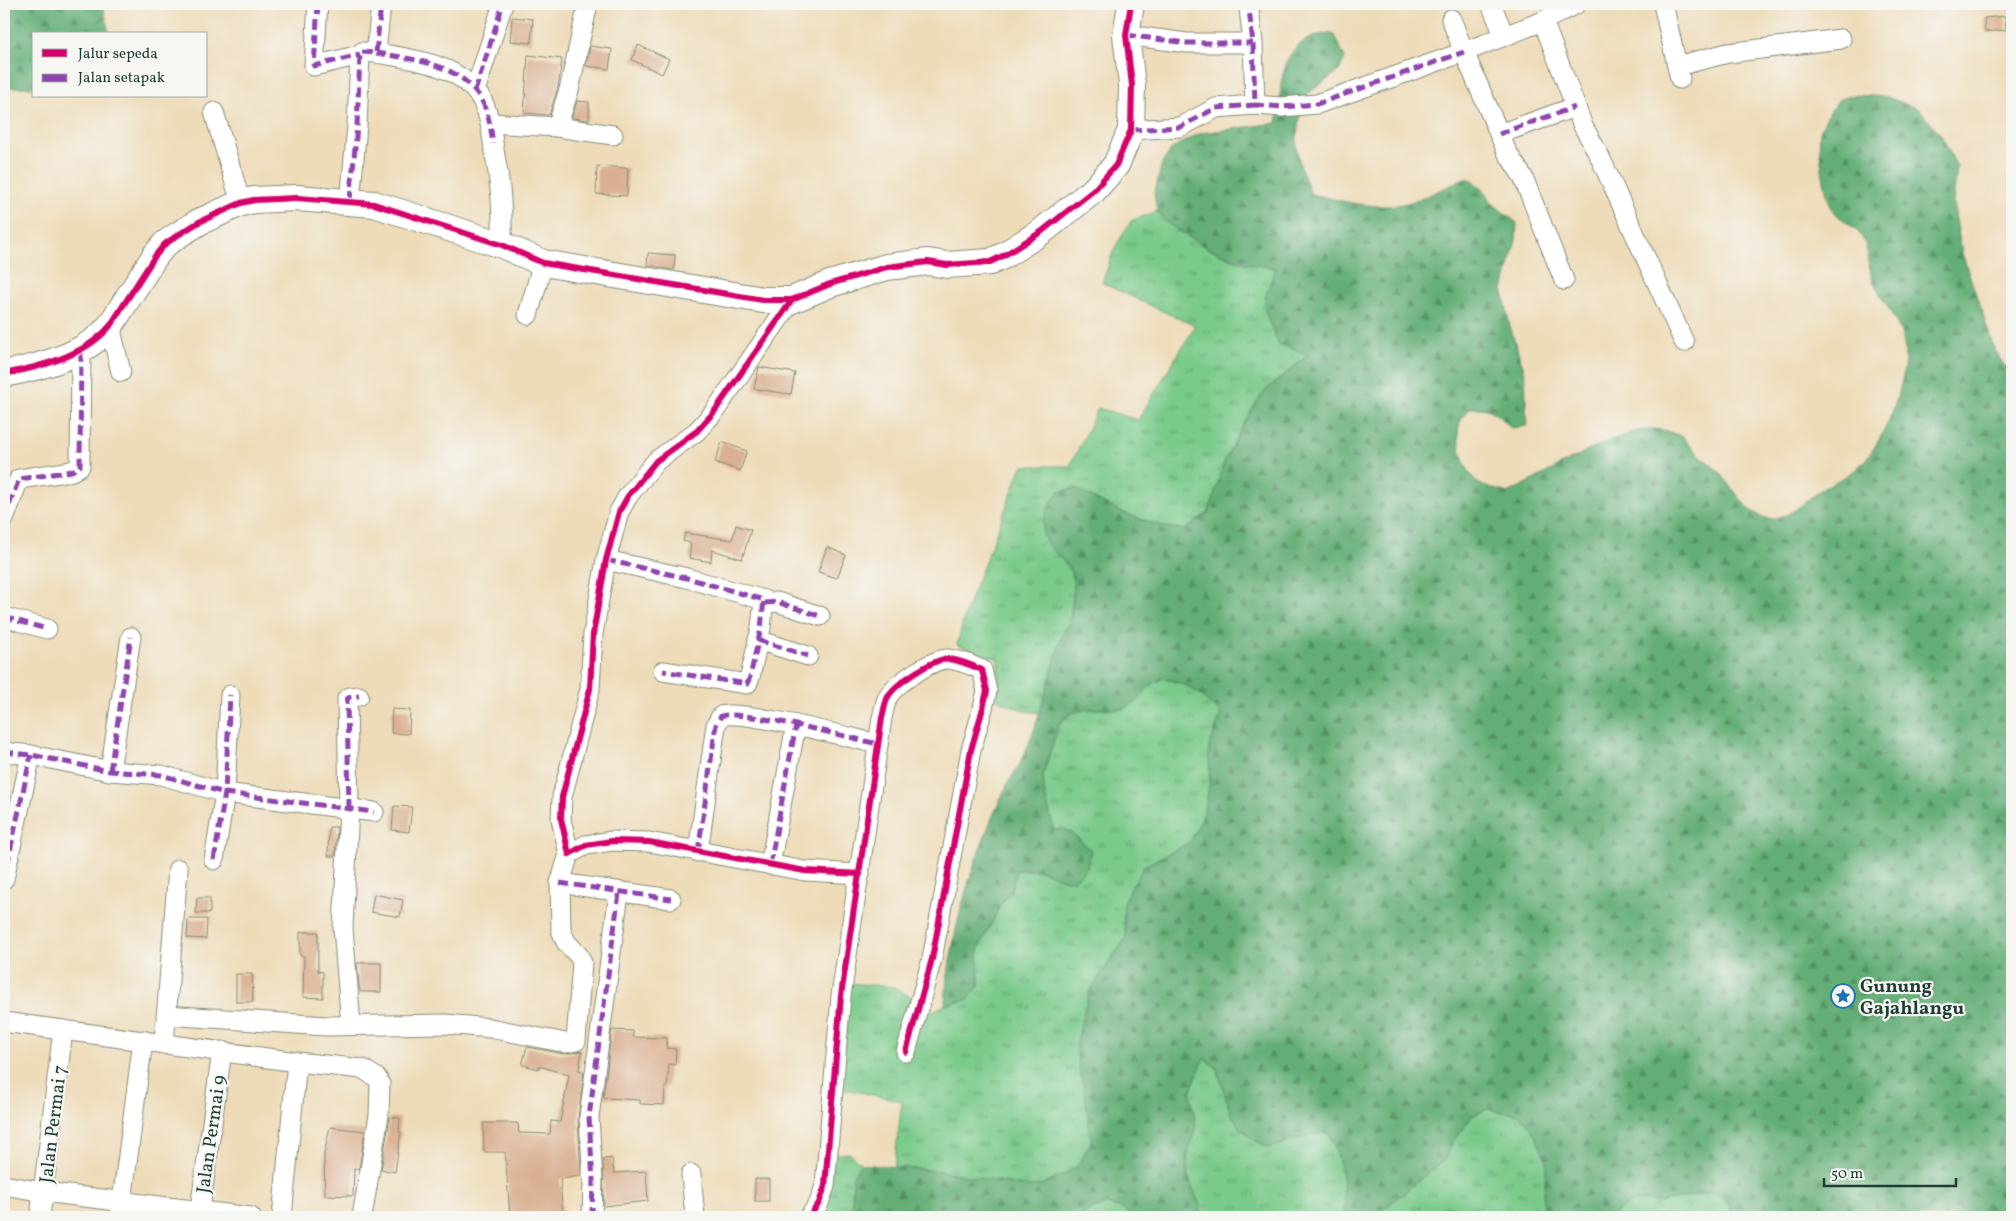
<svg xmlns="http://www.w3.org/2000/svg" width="2016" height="1221" font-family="Vollkorn,serif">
<defs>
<pattern id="grass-tufts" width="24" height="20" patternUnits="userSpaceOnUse" patternTransform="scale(1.25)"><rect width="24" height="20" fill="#7aca8b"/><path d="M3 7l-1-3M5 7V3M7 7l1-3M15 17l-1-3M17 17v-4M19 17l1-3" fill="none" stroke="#63a572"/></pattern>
<pattern id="forest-firs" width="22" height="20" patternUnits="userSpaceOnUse" patternTransform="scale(1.25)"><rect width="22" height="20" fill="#63ae77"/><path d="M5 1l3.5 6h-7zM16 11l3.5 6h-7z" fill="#518f62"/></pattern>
</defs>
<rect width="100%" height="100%" fill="#f6f6f2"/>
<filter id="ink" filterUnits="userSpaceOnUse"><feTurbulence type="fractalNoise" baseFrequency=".02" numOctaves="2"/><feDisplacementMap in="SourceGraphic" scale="10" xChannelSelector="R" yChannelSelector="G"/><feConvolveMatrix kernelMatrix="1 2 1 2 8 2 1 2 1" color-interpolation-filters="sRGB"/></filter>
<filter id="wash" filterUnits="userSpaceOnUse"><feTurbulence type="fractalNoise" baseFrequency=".0096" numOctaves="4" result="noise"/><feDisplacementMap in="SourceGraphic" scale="20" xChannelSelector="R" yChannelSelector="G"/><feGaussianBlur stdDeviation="1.12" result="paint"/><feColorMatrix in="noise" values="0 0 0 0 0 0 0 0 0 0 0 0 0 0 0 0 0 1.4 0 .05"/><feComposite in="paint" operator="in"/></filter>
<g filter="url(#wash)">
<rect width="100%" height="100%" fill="#eedcb9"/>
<g fill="url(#grass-tufts)" stroke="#4c8460">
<path d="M1157,211C1175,233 1217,256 1246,263C1255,266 1266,266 1276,268L1265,298L1309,354L1267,389L1257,402L1240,430L1225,460L1209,512L1184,530C1146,524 1108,508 1075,488L1044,537L1071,571L1074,587L1070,619L1062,635L1040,713L1024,711L997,699L998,659L957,645L966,611L1022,466H1070L1098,408L1138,420L1195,326L1102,283L1114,249L1131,221Z"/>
<path d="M1163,678C1189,683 1203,696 1221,714L1209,747L1210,782L1204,813L1197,829L1189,843L1143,866L1123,921L1126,938L1089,992L1087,1105L1091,1142L1076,1168L1047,1183L1032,1187L940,1171L894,1168L902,1101L840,1088L849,983L894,987L933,1011L945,1005L969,999L979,986L978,950L1001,904L1011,891L1016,870H1041L1066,880L1091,850L1071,832L1062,828L1054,831L1044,791L1043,775L1059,724L1072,713L1088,709H1122L1138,701L1148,687Z"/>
<path d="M1204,1058L1217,1068L1231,1114L1240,1128L1269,1148L1313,1134L1329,1133C1342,1158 1344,1185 1345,1214L1347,1217H1200V1206L1187,1174V1157L1196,1126L1190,1092Z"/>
<polygon points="1488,1109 1520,1115 1531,1127 1547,1161 1542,1217 1371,1217 1381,1211 1444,1160 1452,1143 1473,1115"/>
<polygon points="850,1153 861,1164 853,1176 852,1211 855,1217 820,1217 834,1154"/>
<polygon points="1709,1192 1725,1198 1735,1217 1609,1217 1627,1204 1643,1200 1658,1203"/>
<polygon points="1106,1204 1123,1209 1133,1217 1076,1217"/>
</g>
<g fill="url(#forest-firs)" stroke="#417656">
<polygon points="4,4 103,4 109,34 34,34 34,87 4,88"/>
<path d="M1328,33L1335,35L1345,58L1339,71L1306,95C1293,140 1293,151 1311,194C1343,201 1375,211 1407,203C1428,198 1447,185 1468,178L1482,188L1491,202L1517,223L1516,240L1503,290L1510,327L1525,373L1527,426L1511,428C1497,413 1492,407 1471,408C1468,411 1462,416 1461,420C1453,437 1464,471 1478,483C1485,488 1500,490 1508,493C1552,472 1601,437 1649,429C1660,428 1673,433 1683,437C1694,452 1708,461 1721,474C1734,488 1744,510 1763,517C1782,524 1803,504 1816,493C1828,484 1843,479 1855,470C1882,448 1905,389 1905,355C1905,326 1885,307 1874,283C1867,267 1871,251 1861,236C1854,225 1840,220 1833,210C1825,199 1816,141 1821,129C1824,119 1833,109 1838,100L1854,95L1887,97L1919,109L1941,135L1957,167L1953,202L1962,253L1994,348L2003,364L2012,370V1217H1735L1725,1198L1709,1192L1658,1203L1643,1200L1627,1204L1609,1217H1542L1547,1161L1531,1127L1520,1115L1488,1109L1473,1115L1452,1143L1444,1160L1381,1211L1371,1217H1347L1345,1214C1344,1185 1342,1159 1329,1133L1313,1134L1268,1148L1253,1139L1240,1128L1231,1114L1217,1068L1204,1058L1190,1092L1196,1126L1187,1157V1174L1200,1206V1217H1133L1123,1209L1106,1204L1076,1217H855L852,1211L853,1176L861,1164L940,1171L1032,1187L1047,1183L1076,1168L1091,1142L1087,1105L1076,1052L1078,1036L1089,992L1126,938L1123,906L1129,891L1144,866L1189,843L1197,829L1204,813L1210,782L1209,747L1221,714C1203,696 1189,683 1163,678L1148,687L1138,701L1122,709H1088L1071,713L1059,724L1043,775L1044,791L1054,831L1062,828L1071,833L1091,850L1087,868L1075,880H1066L1041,870H1016L1011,891L1001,904L978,950L979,986L969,999L945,1005C950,932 973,857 1004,791C1009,779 1018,769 1023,758C1040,719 1049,679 1061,639C1063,631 1068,625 1070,618C1073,604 1077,582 1070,569C1063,559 1048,548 1044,537C1039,521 1050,503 1059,491L1075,488C1108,508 1146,525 1185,530L1209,512L1225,460L1240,430L1257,402L1267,389L1309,355L1279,344C1261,306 1261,307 1276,268L1245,263L1210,249L1167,223L1157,211L1154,194L1162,163L1172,149L1187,140L1201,133L1277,123C1283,81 1277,42 1328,33Z"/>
</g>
<g id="blocks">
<g fill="#dab092">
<polygon points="2005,16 2006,30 1985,32 1984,18"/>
<polygon points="512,17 533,19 531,43 510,41"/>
<polygon points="638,45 669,59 662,74 632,60"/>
<polygon points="590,46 612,49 609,69 586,66"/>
<polygon points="528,55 562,59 558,87 549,115 524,113"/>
<polygon points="577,101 589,102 589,120 572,118"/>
<polygon points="597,166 628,168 627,196 596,194"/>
<polygon points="648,253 675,255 674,270 647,265"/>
<polygon points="759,367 795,373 791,394 754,389"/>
<polygon points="722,442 747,451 740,471 715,462"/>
<polygon points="736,525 751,530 742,559 712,550 711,562 689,558 691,543 683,541 685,533 732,540"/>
<polygon points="827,547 846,555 837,578 818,572"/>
<polygon points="392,709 410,710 409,734 391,733"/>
<polygon points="394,806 412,807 409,832 392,830"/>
<polygon points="329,827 337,827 335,856 328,856"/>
<polygon points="374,894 403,900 400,917 371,912"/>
<polygon points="197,898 210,898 210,913 196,913"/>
<polygon points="188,919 207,919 206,939 187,938"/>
<polygon points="300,932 318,932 318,971 323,972 323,998 303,997 304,956 300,956"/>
<polygon points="357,963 381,963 381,992 360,992"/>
<polygon points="236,974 252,974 253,1002 236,1002"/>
<polygon points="612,1030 633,1031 633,1037 667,1038 666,1048 676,1049 675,1065 669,1064 667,1087 665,1087 664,1105 640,1104 640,1100 603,1098"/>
<polygon points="527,1047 564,1054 582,1051 579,1070 584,1072 578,1118 581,1176 560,1179 563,1217 510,1217 505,1152 484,1152 483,1123 518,1123 519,1133 550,1134 551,1121 560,1122 569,1075 539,1066 539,1069 522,1065"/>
<polygon points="390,1117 400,1118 399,1132 401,1132 395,1172 381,1169"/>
<polygon points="330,1127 365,1131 359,1169 354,1169 353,1196 325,1195 324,1154"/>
<polygon points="612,1158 614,1173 646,1171 648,1201 604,1206 603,1159"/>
<rect x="755" y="1179" width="14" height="22"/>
</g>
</g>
</g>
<g filter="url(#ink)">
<use href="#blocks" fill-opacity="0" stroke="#868c76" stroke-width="1"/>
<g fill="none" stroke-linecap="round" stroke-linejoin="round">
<g stroke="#868c76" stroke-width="21">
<g id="street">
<polyline points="318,4 314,66 360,55"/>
<polyline points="1491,4 1504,35"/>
<polyline points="1663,4 1680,79"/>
<polyline points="1451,19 1464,52 1543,21 1576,4"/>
<polyline points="1543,21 1583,126 1599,155 1684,342"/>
<polyline points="1126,35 1187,43 1253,43"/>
<path d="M376,53C413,59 463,64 483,102C490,117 492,134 494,150C501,183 503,213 502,245"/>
<polyline points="1677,66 1728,53 1841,39"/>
<polyline points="475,91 503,4"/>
<polyline points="1255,105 1282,107 1317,104 1464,52 1507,152 1523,177 1564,280"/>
<polyline points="214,112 241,203"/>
<polyline points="490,123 557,127 613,135"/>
<polyline points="557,127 569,90 588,4"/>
<polyline points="1131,130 1180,127 1216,108 1255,105 1253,43 1249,9"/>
<polyline points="1499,134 1575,107"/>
<polyline points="350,201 357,126 360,55 362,52 376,53 381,4"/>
<polyline points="792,300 714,412 697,431 656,461 628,496 619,512 606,560 593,634 590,689 562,797 561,819 569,854 586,845 612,841 649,842 805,871 860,874"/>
<polyline points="528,315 543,263"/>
<polyline points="110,326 121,372"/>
<polyline points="4,519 19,479 72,471 80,466 81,349"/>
<polyline points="606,560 687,578 764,600 761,628 750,677 747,684 663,671"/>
<polyline points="765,603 777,602 820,616"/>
<polyline points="4,617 47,629"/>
<polyline points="758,640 808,656"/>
<polyline points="4,752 31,755 110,771 161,775 225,793 374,812"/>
<polyline points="110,771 131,637"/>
<path d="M698,852L716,725L721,716C740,709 851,738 878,744"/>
<polyline points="214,860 225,793 230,695"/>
<polyline points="770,865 796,725"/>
<polyline points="4,879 31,755"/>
<polyline points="560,883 671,899"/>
<polyline points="166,1015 326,1026 445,1024 490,1028 566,1043 576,1041 582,963 579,956 566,942 561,930 560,883 569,854"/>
<polyline points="4,1022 297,1062 363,1069 377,1078 380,1084 379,1115 362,1217"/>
<polyline points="351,1025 343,928 349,809 347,699 350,697 359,696"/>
<polyline points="164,1044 178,869"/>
<polyline points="691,1174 695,1217"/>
<polyline points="4,1185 43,1192 251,1217"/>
<polyline points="40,1217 63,1030"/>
<polyline points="120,1217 143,1040"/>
<polyline points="199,1217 222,1051"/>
<polyline points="282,1217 297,1062"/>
<polyline points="592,1217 593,1181 589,1117 619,893"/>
<path d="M809,1217L819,1203L825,1186L841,996L882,718C884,711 885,701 889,695C897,683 934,658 948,659C960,660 971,665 982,670L987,691L983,708L971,750L932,959L906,1052"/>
</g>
</g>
<g stroke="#868c76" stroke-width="28">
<path id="secondary" d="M4,374C40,367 85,356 110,326L155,256L165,244L178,235L199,222L241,203L254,200L297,198L374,204L502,245L543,263L763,300H792L830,284L887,267L928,262L947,265L990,262L1003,256L1041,232L1094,190L1116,165L1131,130L1132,85L1126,35L1131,4"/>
</g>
<use href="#street" stroke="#fff" stroke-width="19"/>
<use href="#secondary" stroke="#fff" stroke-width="26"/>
<g stroke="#8e44ad" stroke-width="5" stroke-dasharray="10 5" stroke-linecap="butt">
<polyline points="318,4 314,66 360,55"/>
<polyline points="1126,35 1187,43 1253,43"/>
<path d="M376,53C413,59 464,64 483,103C489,115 491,130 493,144"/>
<polyline points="475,91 503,4"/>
<polyline points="1255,105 1282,107 1317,104 1464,52"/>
<polyline points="1131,130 1180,127 1216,108 1255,105 1253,43 1249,9"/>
<polyline points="1499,134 1575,107"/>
<polyline points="350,201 357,126 360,55 362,52 376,53 381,4"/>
<polyline points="4,519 19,479 72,471 80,466 81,349"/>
<polyline points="606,560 687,578 764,600 761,628 750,677 747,684 663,671"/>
<polyline points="765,603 777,602 820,616"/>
<polyline points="4,617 47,629"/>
<polyline points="758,640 808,656"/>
<polyline points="4,752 31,755 110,771 161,775 225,793 374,812"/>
<polyline points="110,771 131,637"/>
<polyline points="349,809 347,699 350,697 359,696"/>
<path d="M698,852L716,725L721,716C740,709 851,738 878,744"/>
<polyline points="214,860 225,793 230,695"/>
<polyline points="770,865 796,725"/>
<polyline points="4,879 31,755"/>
<polyline points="560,883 671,899"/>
<polyline points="592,1217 593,1181 589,1117 619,893"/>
</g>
<g stroke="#f6f6f2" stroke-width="9">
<g id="cycleway">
<polyline points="792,300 714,412 697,431 656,461 628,496 619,512 606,560 593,634 590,689 562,797 561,819 569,854 586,845 612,841 649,842 805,871 860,874"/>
<path d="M4,374C40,367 85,356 110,326L155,256L165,244L178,235L199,222L241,203L254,200L297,198L374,204L502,245L543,263L763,300H792L830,284L887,267L928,262L947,265L990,262L1003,256L1041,232L1094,190L1116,165L1131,130L1132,85L1126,35L1131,4"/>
<path d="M809,1217L819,1203L825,1186L841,996L882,718C884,711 885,701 889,695C897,683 934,658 948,659C960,660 971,665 982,670L987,691L983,708L971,750L932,959L906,1052"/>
</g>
</g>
<use href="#cycleway" stroke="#d6006c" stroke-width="6"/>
</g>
</g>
<defs>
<g id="sight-ring" transform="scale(1.25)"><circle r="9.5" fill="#f6f6f2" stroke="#1f6fb2" stroke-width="1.5"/><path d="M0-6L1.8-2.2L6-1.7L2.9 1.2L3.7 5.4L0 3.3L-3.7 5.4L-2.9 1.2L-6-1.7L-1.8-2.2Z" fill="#1f6fb2"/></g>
</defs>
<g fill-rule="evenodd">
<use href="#sight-ring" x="1843" y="996"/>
</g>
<g text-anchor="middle" stroke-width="4.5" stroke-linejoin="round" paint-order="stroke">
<g font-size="19" font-weight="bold" fill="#1f3d34" stroke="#f6f6f2" text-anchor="start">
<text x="1860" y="992">Gunung<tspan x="1860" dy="22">Gajahlangu</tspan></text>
</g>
<g font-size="19" fill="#1f3d34" stroke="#f6f6f2">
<text transform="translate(52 1124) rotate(-83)" y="7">Jalan Permai 7</text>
<text transform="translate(210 1134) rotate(-82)" y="7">Jalan Permai 9</text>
</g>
</g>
<rect width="2016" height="1221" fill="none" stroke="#f6f6f2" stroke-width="20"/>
<rect x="32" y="32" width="175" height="65" fill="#f6f6f2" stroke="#a0aca6"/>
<rect x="42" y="49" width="25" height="8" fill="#d6006c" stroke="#a0aca6"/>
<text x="78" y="58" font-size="15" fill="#1f3d34">Jalur sepeda</text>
<rect x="42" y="74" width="25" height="8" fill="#8e44ad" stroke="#a0aca6"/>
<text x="78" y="82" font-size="15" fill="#1f3d34">Jalan setapak</text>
<path d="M1824 1178v8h132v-8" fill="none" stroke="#1f3d34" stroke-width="2.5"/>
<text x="1831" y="1178" font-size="15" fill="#1f3d34" stroke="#f6f6f2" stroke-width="4" paint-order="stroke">50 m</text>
</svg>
